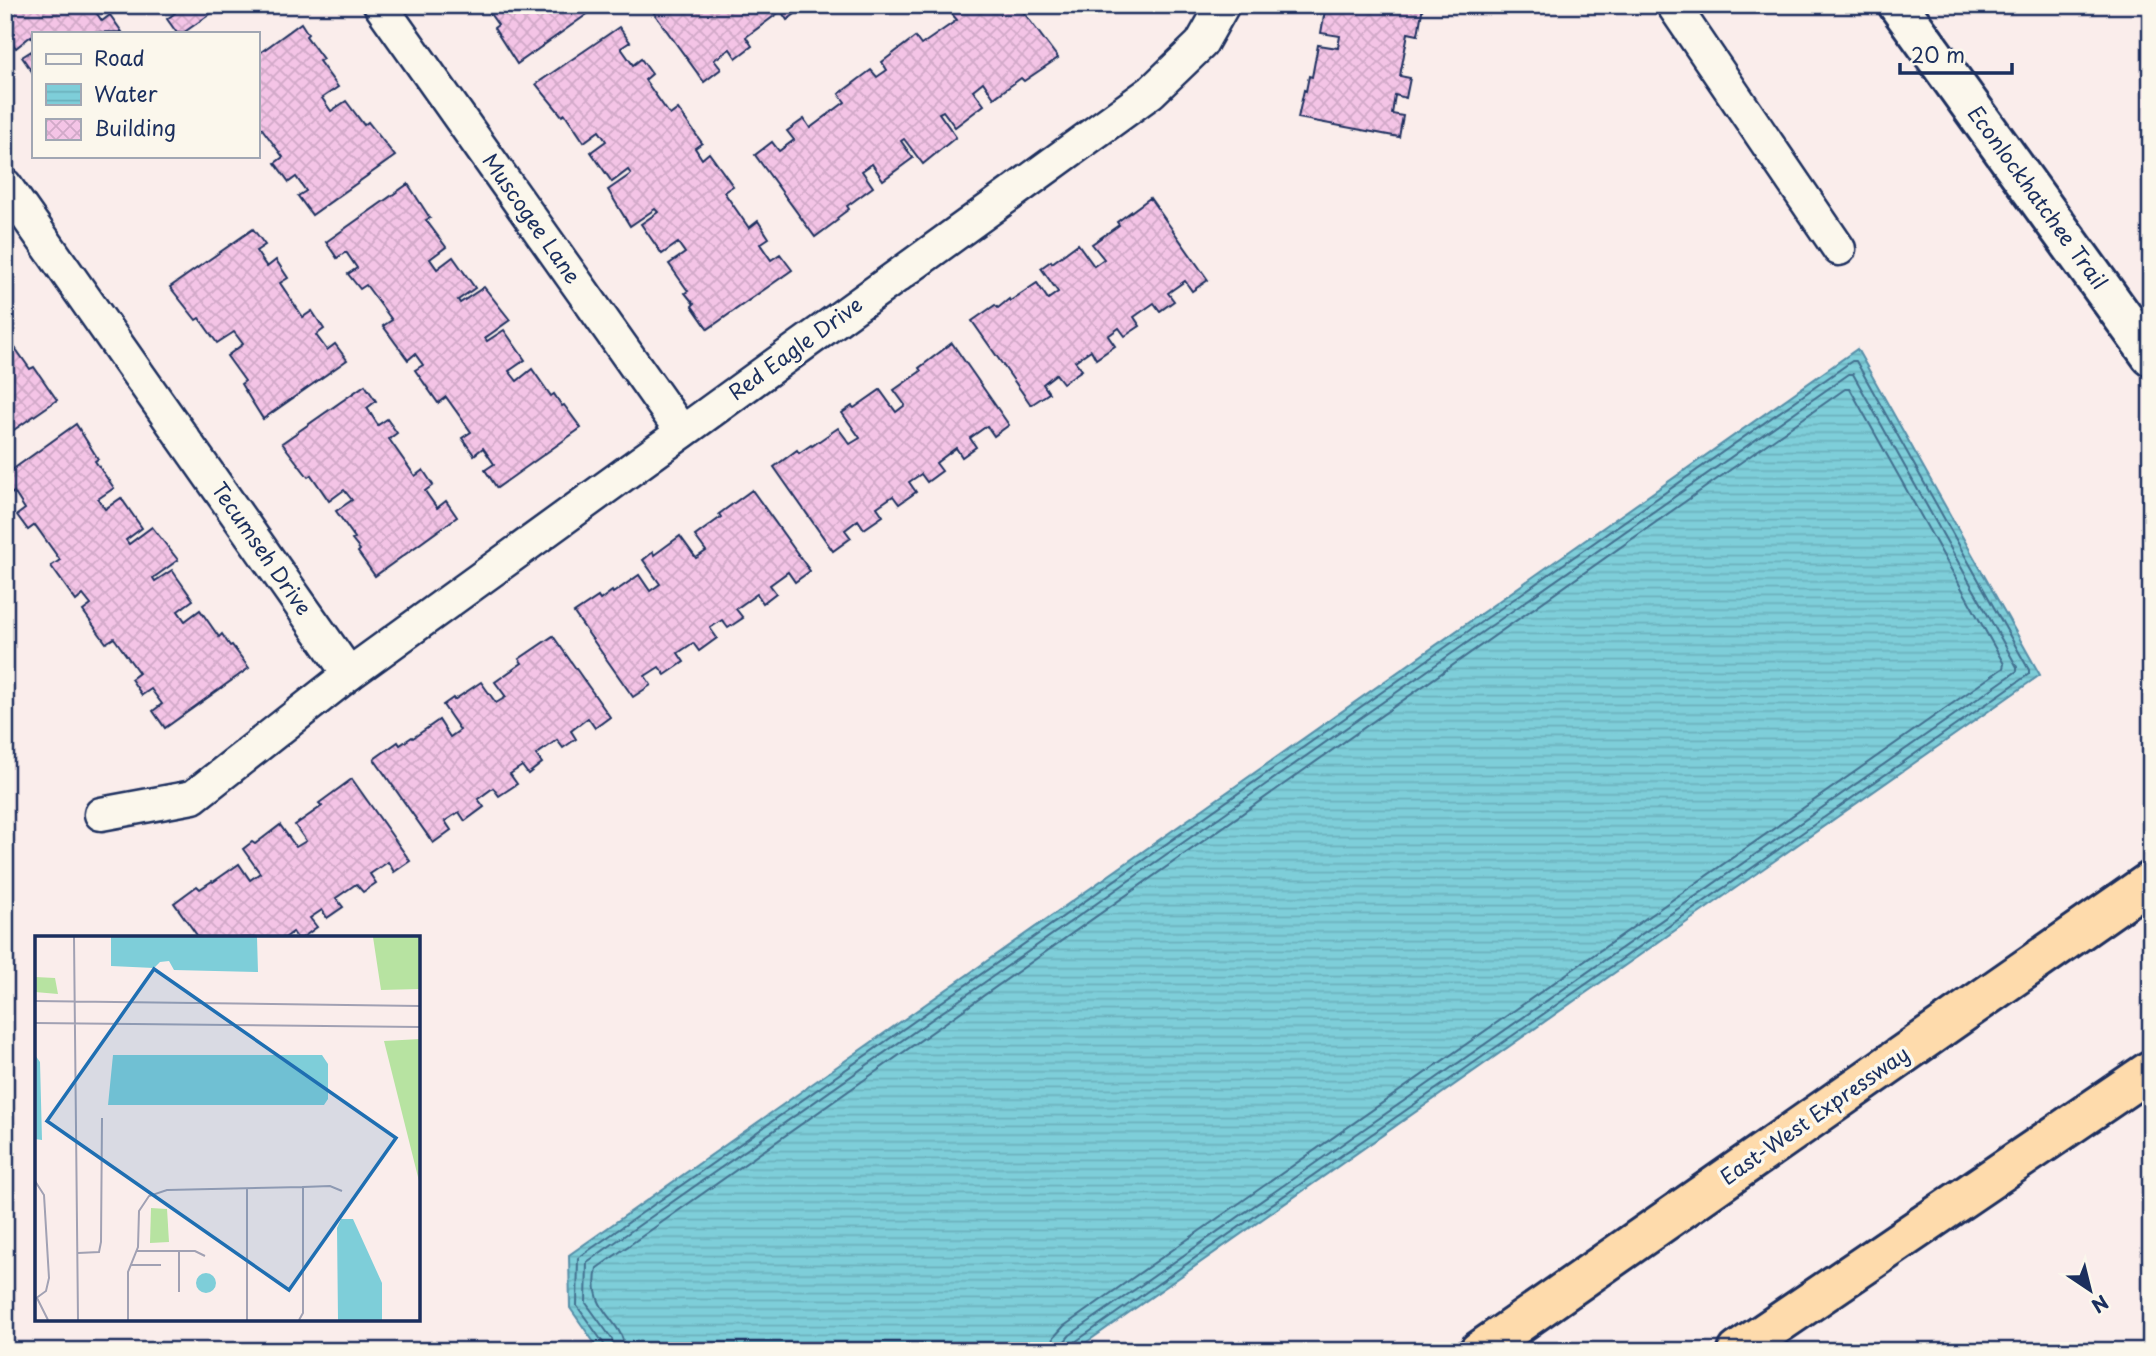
<svg xmlns="http://www.w3.org/2000/svg" width="2156" height="1356" font-family="'Playpen Sans',sans-serif">
<defs>
<pattern id="water-rules" width="6" height="5" patternUnits="userSpaceOnUse" patternTransform="scale(1.75)"><rect width="6" height="5" fill="#7eced9"/><path d="M0 2.5h6" fill="none" stroke="#6cb1bd"/></pattern>
<pattern id="building-cross-hatch" width="8" height="8" patternUnits="userSpaceOnUse" patternTransform="scale(1.75)"><rect width="8" height="8" fill="#f4c4e6"/><path d="M0 0l8 8M0 8l8-8" fill="none" stroke="#d1a9c8"/></pattern>
</defs>
<rect width="100%" height="100%" fill="#faedeb"/>
<filter id="ink" filterUnits="userSpaceOnUse"><feTurbulence type="fractalNoise" baseFrequency=".0143" numOctaves="2"/><feDisplacementMap in="SourceGraphic" scale="14" xChannelSelector="R" yChannelSelector="G"/><feConvolveMatrix kernelMatrix="1 2 1 2 8 2 1 2 1" color-interpolation-filters="sRGB"/></filter>
<g filter="url(#ink)">
<polygon fill="url(#water-rules)" stroke="#568ea8" stroke-width="2" points="1857,349 2040,675 1074,1351 600,1351 570,1308 569,1255"/>
<g fill="none" stroke-linecap="round" stroke-linejoin="round">
<g stroke="#436f8f" stroke-width="2">
<polyline points="605,1351 604,1344 577,1306 578,1258 1852,361 1856,361 2029,670 2029,674 1075,1342 1071,1351"/>
<polyline points="614,1351 612,1339 586,1303 587,1262 1849,374 1853,374 2017,667 2017,671 1070,1335 1064,1342 1063,1351"/>
<path d="M625,1351C623,1317 587,1314 597,1268L1845,389H1850L2004,664L2003,668L1064,1326L1054,1337L1052,1351"/>
</g>
</g>
<g fill="url(#building-cross-hatch)" stroke="#1b2f5e" stroke-width="2">
<polygon points="10,5 91,5 102,21 110,15 122,32 33,33 33,39 31,36 16,48 5,33 5,10"/>
<polygon points="169,5 223,5 183,33 177,33 167,19 175,13"/>
<polygon points="484,5 600,5 517,64 494,28 498,25"/>
<polygon points="648,5 807,5 787,20 781,11 746,37 752,46 736,58 730,49 714,60 721,69 704,82"/>
<polygon points="961,5 969,5 973,10 979,5 1018,5 1058,58 1024,81 1021,78 994,98 983,82 973,90 984,105 955,127 943,111 939,113 956,137 923,164 904,139 901,141 913,158 883,180 872,164 862,171 873,187 847,206 849,209 837,218 838,220 815,237 755,155 772,142 779,151 794,140 787,131 804,119 810,128 845,102 839,94 871,70 877,77 887,70 882,62 915,37 921,45 957,20 951,13"/>
<polygon points="1326,5 1423,5 1418,35 1408,33 1400,76 1410,78 1406,98 1395,95 1392,114 1403,116 1399,137 1298,118 1304,90 1306,91 1309,76 1312,77 1318,45 1338,48 1340,36 1321,33"/>
<polygon points="301,23 308,34 306,36 323,59 319,61 338,87 322,98 331,111 346,101 364,125 368,122 395,156 312,215 298,196 306,191 296,177 289,182 275,163 283,157 260,126 257,128 257,55"/>
<polygon points="619,27 630,42 621,48 633,65 641,59 652,74 645,80 670,115 678,109 702,143 695,148 702,159 709,153 733,186 724,192 749,228 758,221 769,238 760,244 771,260 780,254 792,270 708,329 692,306 694,304 685,293 688,291 669,264 685,253 678,243 662,254 641,224 658,212 655,209 630,226 608,190 631,174 628,170 612,182 591,152 606,141 599,131 584,142 565,114 562,116 536,84"/>
<polygon points="33,50 33,73 22,57"/>
<polygon points="408,184 430,218 426,220 446,247 430,259 437,269 453,257 475,288 458,300 460,303 484,287 510,320 485,338 487,341 504,330 525,360 509,371 517,381 532,369 551,396 554,394 562,406 564,405 581,428 497,488 485,470 494,464 483,448 474,455 462,438 471,432 446,397 438,403 415,370 423,365 415,354 408,360 383,326 392,320 366,285 360,289 348,274 357,268 346,252 337,258 326,242"/>
<polygon points="1150,198 1208,280 1192,291 1185,281 1168,293 1174,301 1160,311 1154,303 1134,317 1140,326 1125,336 1119,328 1108,336 1115,346 1096,359 1091,350 1075,361 1082,370 1063,383 1056,374 1043,384 1049,393 1031,405 972,321 995,305 998,308 1009,299 1010,301 1037,283 1048,299 1058,292 1041,268 1051,261 1052,263 1078,244 1094,266 1104,259 1092,244 1119,225 1117,222"/>
<polygon points="253,229 265,245 256,251 267,267 276,260 288,278 280,283 303,317 312,311 324,329 316,335 327,350 335,344 347,360 263,419 241,384 245,381 227,356 243,344 234,332 217,343 199,318 196,320 170,287"/>
<polygon points="11,342 30,369 34,367 57,400 5,436 5,346"/>
<polygon points="952,343 1009,425 994,436 987,426 970,438 976,447 962,457 956,448 936,463 942,471 927,482 921,474 909,482 916,492 899,504 893,496 877,507 883,516 864,529 858,520 845,530 851,538 833,551 774,467 797,450 799,453 811,445 812,446 838,428 850,444 860,438 842,413 852,406 854,408 880,390 896,412 905,405 894,390 921,371 919,368"/>
<polygon points="365,385 376,401 367,408 378,425 387,419 397,433 389,439 415,476 423,470 433,485 425,491 437,508 446,501 457,517 375,576 358,552 360,550 352,540 355,538 336,511 352,500 344,490 329,501 311,475 308,477 282,443"/>
<polygon points="76,424 98,459 95,461 114,488 98,499 105,509 121,498 142,528 126,540 129,544 152,527 178,560 153,578 155,581 172,570 193,600 178,611 185,621 200,610 219,637 222,634 230,646 232,645 249,668 165,728 153,711 162,704 151,689 142,695 131,679 139,673 114,638 106,643 83,611 91,605 83,595 76,601 51,566 60,560 35,525 28,530 17,515 25,509 14,492 5,499 5,475"/>
<polygon points="752,490 810,571 795,582 788,572 770,585 776,593 763,603 757,594 736,609 743,618 728,628 722,620 710,628 717,638 699,651 693,643 678,653 684,662 665,675 659,667 645,676 651,685 633,697 574,613 598,597 600,600 612,591 613,593 639,575 650,591 660,584 643,560 653,552 654,555 680,536 696,558 706,551 695,536 721,517 719,514"/>
<polygon points="553,636 610,717 595,728 588,718 571,731 576,739 563,748 557,740 536,755 542,763 528,774 522,766 510,774 517,784 499,796 493,788 478,799 484,807 465,821 459,812 445,821 451,830 433,843 374,759 398,742 400,745 412,737 413,738 439,720 450,737 460,730 443,705 453,698 454,700 481,682 496,703 506,697 495,682 522,663 519,659"/>
<polygon points="352,779 410,861 394,872 388,862 370,874 376,883 363,892 356,884 336,898 343,907 327,918 322,910 310,918 317,927 302,938 297,938 293,932 285,938 199,938 174,903 197,886 200,889 212,881 213,882 239,864 250,880 260,873 243,849 252,842 255,844 280,825 296,847 306,841 295,825 322,806 319,803"/>
</g>
<g fill="none" stroke-linecap="round" stroke-linejoin="round">
<g stroke="#1b2f5e" stroke-width="37">
<g id="street">
<polyline points="380,5 682,432"/>
<polyline points="1673,5 1839,249"/>
<polyline points="5,185 349,674 193,797 101,814"/>
<polyline points="349,674 1151,92 1201,44 1223,5"/>
</g>
</g>
<g stroke="#1b2f5e" stroke-width="44">
<polyline id="secondary" points="1898,5 2151,356"/>
</g>
<g stroke="#1b2f5e" stroke-width="44">
<g id="highway">
<polyline points="1479,1351 2151,881"/>
<polyline points="1738,1351 2151,1070"/>
</g>
</g>
<use href="#street" stroke="#fbf7ec" stroke-width="32"/>
<use href="#secondary" stroke="#fbf7ec" stroke-width="38"/>
<use href="#highway" stroke="#fedbac" stroke-width="38"/>
</g>
</g>
<g text-anchor="middle" stroke-width="7" stroke-linejoin="round" paint-order="stroke">
<g font-size="21" fill="#1b2f5e" stroke="#fbf7ec">
<text transform="translate(2037 198) rotate(54)" y="7">Econlockhatchee Trail</text>
<text transform="translate(531 219) rotate(55)" y="7">Muscogee Lane</text>
<text transform="translate(796 349) rotate(-36)" y="7">Red Eagle Drive</text>
<text transform="translate(261 549) rotate(55)" y="7">Tecumseh Drive</text>
<text transform="translate(1815 1116) rotate(-35)" y="7">East-West Expressway</text>
</g>
</g>
<g transform="translate(35 936)">
<rect width="385" height="385" fill="#faedeb"/>
<path d="M0,41L20,42L23,58L0,56Z" fill="#b7e3a1"/>
<path d="M338,1H385V53L346,54ZM385,103V249L349,105Z" fill="#b7e3a1"/>
<path d="M116,272L132,273L134,306L115,307Z" fill="#b7e3a1"/>
<path d="M76,1H222L223,36L139,34L134,25L125,26L119,32L76,30ZM0,119L5,126L7,204L0,203ZM78,119H287L293,128V163L289,169H73ZM306,283H318L347,347V384H303L302,292ZM161 347a10 10 0 1 1 20 0a10 10 0 1 1-20 0Z" fill="#7eced9"/>
<path fill="none" stroke="#a1a1b3" stroke-width="2" d="M39,1L43,384M0,65L385,70M0,87L385,91M0,245L9,259L14,342L11,355L0,363M212,252V384M102,315H160L170,320M144,315V356M43,317L64,316L66,306L67,182M96,329H126M2,362L13,384M93,384V336L103,311L104,275L114,260L132,254L268,251M264,384L268,377V251L295,250L307,255"/>
<path fill="#1f6fb2" fill-opacity="0.15" stroke="#1f6fb2" stroke-width="3.5" d="M119,33L361,202L254,354L12,185Z"/>
<rect width="385" height="385" fill="none" stroke="#1b2f5e" stroke-width="3.5"/>
</g>
<rect width="2156" height="1356" fill="none" stroke="#fbf7ec" stroke-width="28"/>
<rect x="14" y="14" width="2128" height="1328" fill="none" stroke="#1b2f5e" stroke-width="2.5" filter="url(#ink)"/>
<rect x="32" y="32" width="228" height="126" fill="#fbf7ec" stroke="#a1a7b3" stroke-width="2"/>
<rect x="46" y="54" width="35" height="10" fill="#fbf7ec" stroke="#a1a7b3" stroke-width="2"/>
<text x="94" y="66" font-size="21" fill="#1b2f5e">Road</text>
<rect x="46" y="84" width="35" height="21" fill="url(#water-rules)" stroke="#a1a7b3" stroke-width="2"/>
<text x="94" y="102" font-size="21" fill="#1b2f5e">Water</text>
<rect x="46" y="119" width="35" height="21" fill="url(#building-cross-hatch)" stroke="#a1a7b3" stroke-width="2"/>
<text x="94" y="136" font-size="21" fill="#1b2f5e">Building</text>
<g transform="translate(2090 1290) rotate(145)" stroke="#fbf7ec" stroke-width="5" paint-order="stroke">
<path d="M0-5L12 26L0 18L-12 26Z" fill="#1b2f5e"/>
<text y="-10" font-size="19" font-weight="bold" text-anchor="middle" fill="#1b2f5e">N</text>
</g>
<path d="M1900 63v10h112v-10" fill="none" stroke="#1b2f5e" stroke-width="3.5"/>
<text x="1911" y="63" font-size="21" fill="#1b2f5e" stroke="#fbf7ec" stroke-width="5" paint-order="stroke">20 m</text>
</svg>
